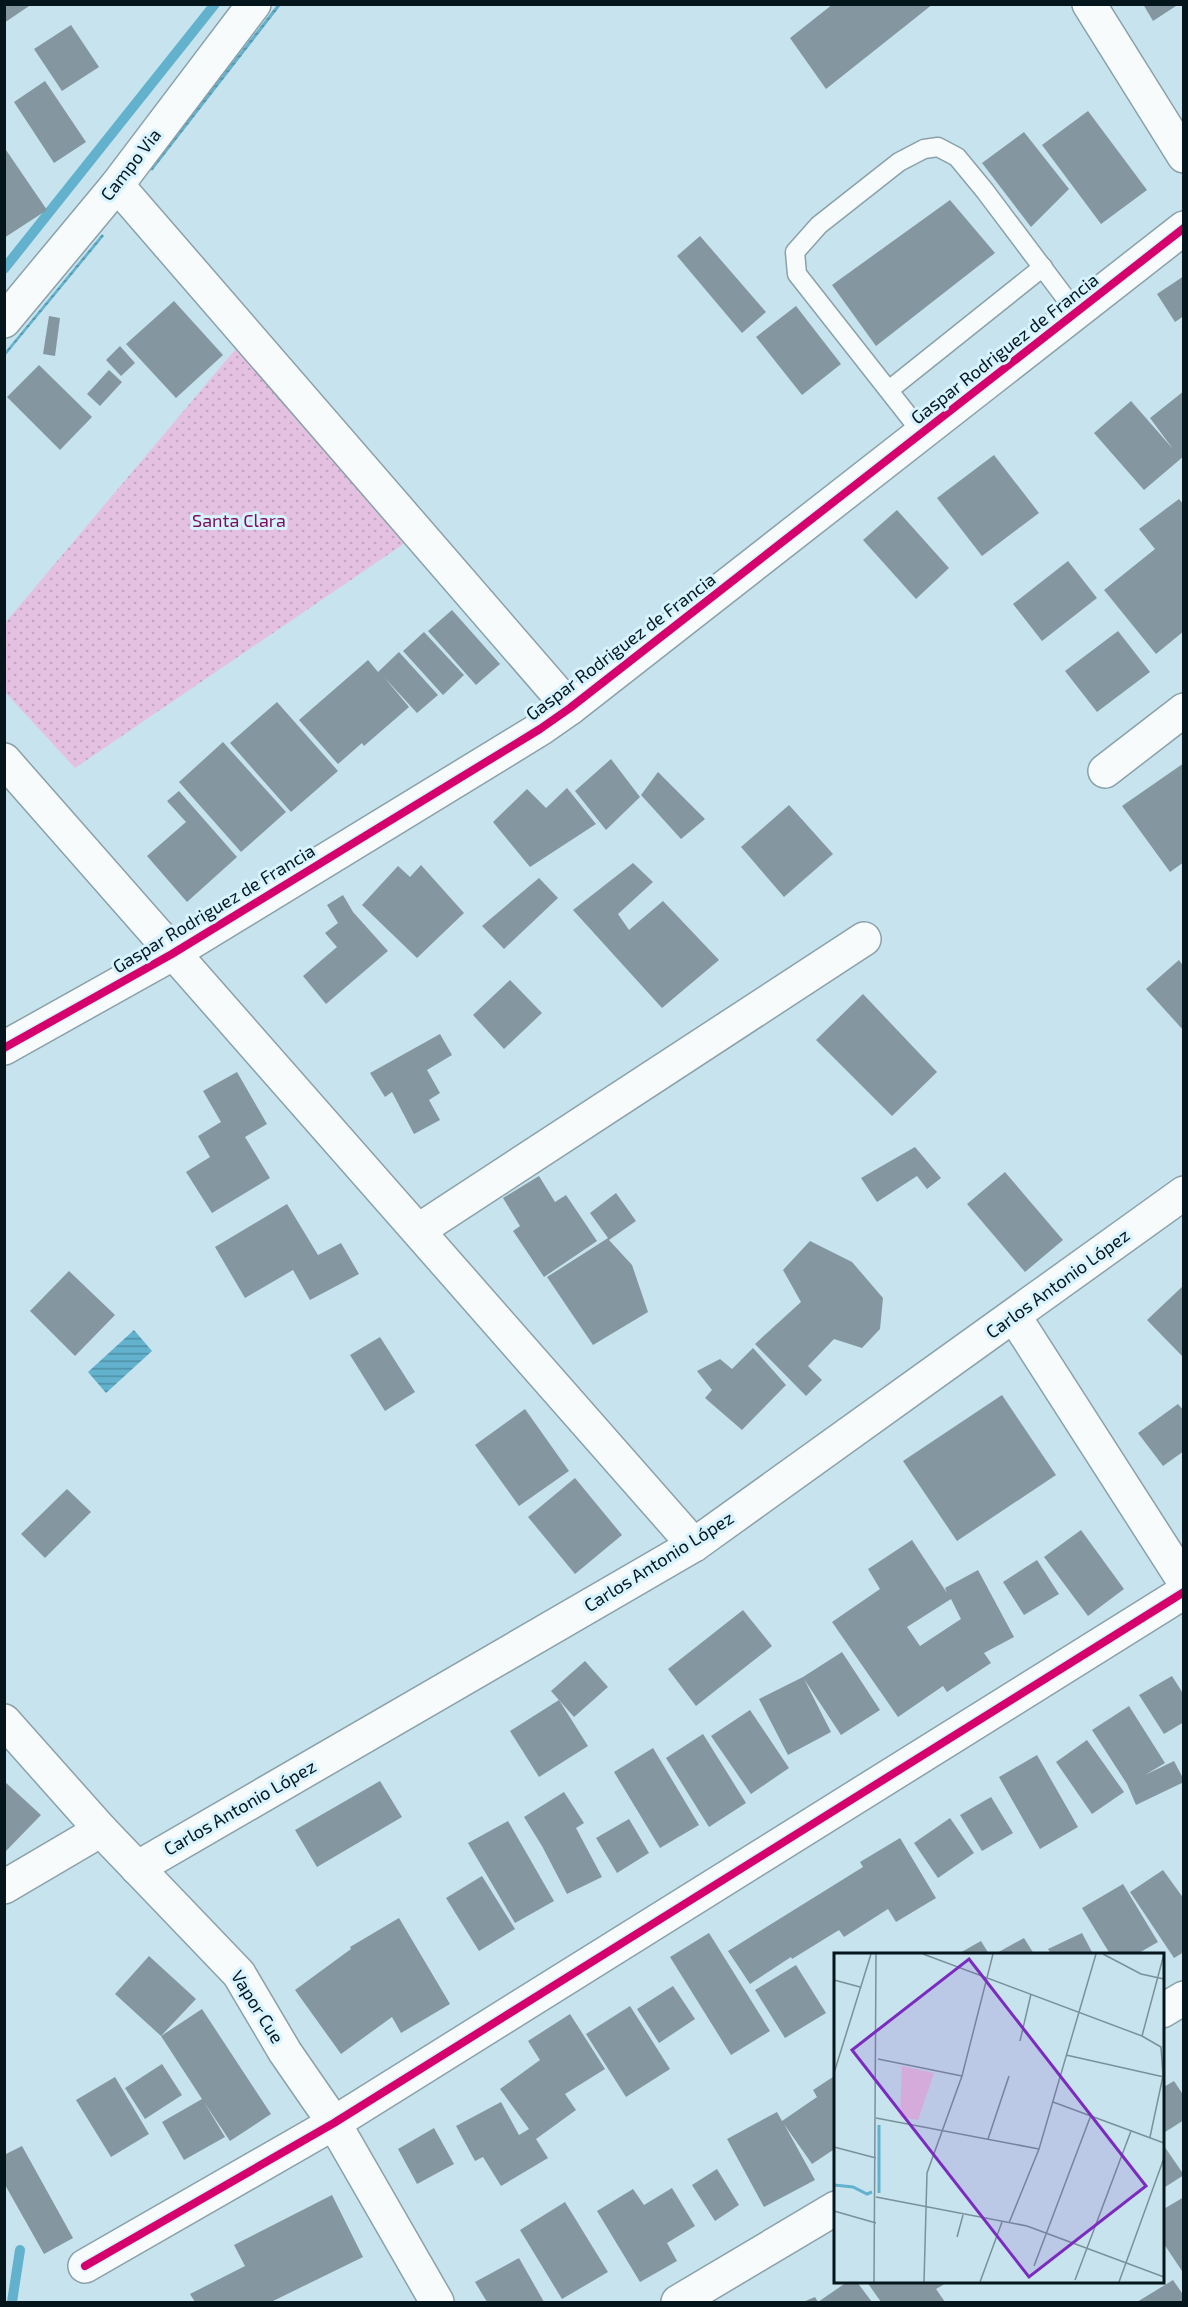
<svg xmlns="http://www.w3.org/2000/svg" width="1188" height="2307" font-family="'Exo 2',sans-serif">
<defs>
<pattern id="park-dots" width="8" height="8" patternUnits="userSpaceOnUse" patternTransform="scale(1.5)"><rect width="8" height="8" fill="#e4c1e1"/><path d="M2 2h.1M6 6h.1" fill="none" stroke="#c2a5c0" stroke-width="1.8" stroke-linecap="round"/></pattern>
<pattern id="water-rules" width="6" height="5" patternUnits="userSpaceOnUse" patternTransform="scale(1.5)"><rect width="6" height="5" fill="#62b1cd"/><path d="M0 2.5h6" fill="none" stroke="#4f8fa6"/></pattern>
</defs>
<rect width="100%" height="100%" fill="#c7e3ee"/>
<polygon fill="url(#park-dots)" points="240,344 405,543 75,768 5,692 5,623"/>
<g fill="url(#water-rules)">
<polygon points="277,5 281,5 152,171 150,168"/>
<polygon points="102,234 104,236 5,356 5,352"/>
<polygon points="134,1330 152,1351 106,1393 88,1372"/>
</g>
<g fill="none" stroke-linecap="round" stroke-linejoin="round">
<g stroke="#62b1cd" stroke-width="10">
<polyline points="4,269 215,4"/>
<polyline points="12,2302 20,2250"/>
</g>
</g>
<g fill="#8497a0" fill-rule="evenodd">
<polygon points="4,4 32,4 4,23"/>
<polygon points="833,4 933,4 826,89 790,38"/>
<polygon points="1143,4 1179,4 1153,21"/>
<polygon points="71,25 99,67 62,91 34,49"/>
<polygon points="45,81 86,142 54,163 14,102"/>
<polygon points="1088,111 1147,190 1101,224 1042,145"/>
<polygon points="1024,132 1069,189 1031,227 982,163"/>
<polygon points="6,150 47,210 4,238 4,151"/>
<polygon points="950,200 995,253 876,346 832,285"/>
<polygon points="700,236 766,312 742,333 677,256"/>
<polygon points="1184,276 1184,316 1175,322 1157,294"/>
<polygon points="174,301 223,355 176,398 126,344"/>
<polygon points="796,306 841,364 802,395 756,337"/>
<polygon points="49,316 60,318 55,356 43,354"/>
<polygon points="120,346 135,363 121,376 106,360"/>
<polygon points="39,365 92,417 60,450 7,397"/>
<polygon points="109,370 122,382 100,406 87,394"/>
<polygon points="1184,391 1184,456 1144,490 1094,433 1131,401 1173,449 1150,418"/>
<polygon points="994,455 1039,513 982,556 937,498"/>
<polygon points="1179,499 1184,505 1184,631 1156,654 1104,590 1155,549 1139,529"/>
<polygon points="897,510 949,568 916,599 863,540"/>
<polygon points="1068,561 1097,598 1042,641 1013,604"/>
<polygon points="452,610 500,664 476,685 428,631"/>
<polygon points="1118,631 1150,672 1097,712 1065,671"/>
<polygon points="424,632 464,675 443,695 403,651"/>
<polygon points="399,652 438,695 417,713 384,677 409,707 364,746 362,743 338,764 299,720 368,660 378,672"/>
<polygon points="277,702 338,771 291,812 230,743"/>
<polygon points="223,742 286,812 241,852 179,782"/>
<polygon points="611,759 640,797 606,830 575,791"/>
<polygon points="1184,763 1184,862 1170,872 1122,806"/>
<polygon points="658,772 705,819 681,839 641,795"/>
<polygon points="567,788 596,824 530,867 493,822 527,789 546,808"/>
<polygon points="179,791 237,857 187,902 147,856 186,822 167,801"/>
<polygon points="789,805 833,854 784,897 741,847"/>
<polygon points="633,863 653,882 618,914 629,930 663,901 719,960 662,1008 573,910"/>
<polygon points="421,865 464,913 417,958 362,905 398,866 410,877"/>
<polygon points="539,878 558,898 504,949 482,926"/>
<polygon points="343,895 353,912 388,951 326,1004 303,976 337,947 325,933 338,923 327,905"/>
<polygon points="1179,960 1184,967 1184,1031 1146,989"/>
<polygon points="510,980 542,1013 504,1049 473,1015"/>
<polygon points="863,994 937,1072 892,1116 816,1040"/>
<polygon points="440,1034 452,1055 427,1070 440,1093 429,1100 440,1120 414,1134 392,1092 385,1097 370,1073"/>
<polygon points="237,1072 267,1124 245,1137 270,1178 212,1213 186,1172 210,1157 198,1136 221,1122 203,1091"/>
<polygon points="915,1147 941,1178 927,1189 917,1176 877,1202 861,1178"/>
<polygon points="1005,1172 1063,1240 1025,1272 967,1204"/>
<polygon points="539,1176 555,1202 566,1195 597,1241 544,1277 513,1231 520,1226 503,1198"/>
<polygon points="616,1193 636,1221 609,1240 632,1265 648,1312 593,1345 547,1277 608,1238 590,1213"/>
<polygon points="287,1204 318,1255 341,1243 359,1274 310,1300 293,1270 245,1298 215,1247"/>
<polygon points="810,1241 852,1262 883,1298 880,1329 862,1348 834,1339 808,1366 822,1380 806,1396 755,1344 801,1302 783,1270"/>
<polygon points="69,1271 115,1315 75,1356 30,1311"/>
<polygon points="1184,1285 1184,1358 1147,1320"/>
<polygon points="380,1337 415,1392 385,1411 350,1355"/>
<polygon points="753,1348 786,1385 742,1430 705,1398 712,1390 697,1371 720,1359 732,1369"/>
<polygon points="1002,1395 1056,1475 957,1541 903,1461"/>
<polygon points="1178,1404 1184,1411 1184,1451 1163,1466 1138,1433"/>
<polygon points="525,1409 569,1471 519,1506 475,1445"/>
<polygon points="575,1478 622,1535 575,1574 528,1517"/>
<polygon points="67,1489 91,1512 45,1558 21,1534"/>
<polygon points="1081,1530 1124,1589 1088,1616 1044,1557"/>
<path d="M912,1540L947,1593L945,1588L978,1570L1014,1637L984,1653L991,1663L947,1692L943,1686L898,1717L832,1622L880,1589L868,1569ZM951,1599L961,1619L920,1646L907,1627Z"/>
<polygon points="1037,1560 1059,1594 1024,1615 1003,1582"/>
<polygon points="743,1610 772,1646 696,1706 668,1669"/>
<polygon points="842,1652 880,1710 841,1735 804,1679 831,1732 788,1755 759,1699 803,1677"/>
<polygon points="585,1661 608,1687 574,1717 551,1691"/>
<polygon points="1172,1676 1184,1695 1184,1722 1164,1734 1139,1695"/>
<polygon points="559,1700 588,1746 539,1777 510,1731"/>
<polygon points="1129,1706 1165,1763 1145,1775 1174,1761 1184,1780 1184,1782 1136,1805 1127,1784 1092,1730"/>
<polygon points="750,1710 789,1768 751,1794 711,1736"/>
<polygon points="703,1734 746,1803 709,1827 666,1758"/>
<polygon points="1087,1740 1124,1792 1092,1814 1056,1762"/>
<polygon points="653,1748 699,1825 660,1848 614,1772"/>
<polygon points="1037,1755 1078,1827 1040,1849 999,1777"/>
<polygon points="4,1781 41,1815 6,1851 4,1850"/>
<polygon points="380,1781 402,1817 317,1867 295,1830"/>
<polygon points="564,1792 584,1823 576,1828 602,1877 567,1894 542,1846 524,1817"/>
<polygon points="991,1797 1013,1833 982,1851 960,1815"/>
<polygon points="950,1818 974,1853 938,1878 914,1843"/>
<polygon points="629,1819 649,1853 617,1873 596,1838"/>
<polygon points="508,1821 554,1901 515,1923 468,1843"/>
<polygon points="900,1838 936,1898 896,1922 888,1909 844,1937 839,1930 792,1959 791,1957 750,1984 728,1951 863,1867 860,1862"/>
<polygon points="1163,1870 1184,1899 1184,1952 1174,1958 1130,1892"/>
<polygon points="482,1876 515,1929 479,1951 446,1898"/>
<polygon points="1123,1884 1158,1942 1137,1954 1110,1954 1082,1908"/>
<polygon points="399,1918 450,2004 401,2033 392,2017 341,2054 295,1990 351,1949 350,1947"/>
<polygon points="709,1933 770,2031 731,2055 670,1957"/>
<polygon points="1082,1933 1093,1954 1051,1954 1048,1949"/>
<polygon points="1024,1938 1034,1954 995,1954"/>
<polygon points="981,1941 989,1954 958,1954"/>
<polygon points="149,1956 196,1999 161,2036 202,2009 271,2114 230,2141 204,2102 225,2137 184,2160 162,2122 202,2099 161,2036 115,1994"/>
<polygon points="796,1965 826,2013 785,2038 755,1990"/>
<polygon points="673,1986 695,2019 659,2043 637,2009"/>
<polygon points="630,2006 670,2069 626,2097 586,2034"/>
<polygon points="570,2014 605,2069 565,2094 576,2110 536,2139 548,2158 501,2186 483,2157 475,2161 456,2126 501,2102 519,2135 529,2129 500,2089 540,2060 528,2041"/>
<polygon points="162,2064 182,2095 145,2119 125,2088"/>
<polygon points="836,2075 836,2148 812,2164 784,2124 815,2180 764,2207 727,2139 777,2112 782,2121 817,2097 813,2090"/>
<polygon points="115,2077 149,2134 111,2157 76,2100"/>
<polygon points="1174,2081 1184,2096 1184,2120 1162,2134 1162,2088"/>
<polygon points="434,2128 454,2164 417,2184 398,2149"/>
<polygon points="1162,2143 1184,2175 1162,2189"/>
<polygon points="22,2146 73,2238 44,2254 4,2183 4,2155"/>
<polygon points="717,2169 739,2205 715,2221 692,2185"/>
<polygon points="672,2188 695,2226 667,2243 677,2261 640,2282 597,2211 633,2189 644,2205"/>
<polygon points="332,2195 363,2257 271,2302 195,2302 190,2294 245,2266 234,2245"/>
<polygon points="1184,2197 1184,2274 1162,2241 1162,2210"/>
<polygon points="565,2202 608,2272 562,2299 520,2230"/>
<polygon points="519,2258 544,2302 487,2302 475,2282"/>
<polygon points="1173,2280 1184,2296 1184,2302 1137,2302"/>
<polygon points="847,2282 857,2282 872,2302 803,2302 815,2297 818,2302"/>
<polygon points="867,2282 948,2282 936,2289 945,2302 881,2302"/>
</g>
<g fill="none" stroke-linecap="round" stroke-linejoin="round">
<g stroke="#8ba1a9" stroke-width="21">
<g id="service">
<polyline points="889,390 1043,267"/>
<polyline points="922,433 797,274 795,252 819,225 899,162 924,149 938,147 957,157 985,191 1076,312"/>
</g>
</g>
<g stroke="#8ba1a9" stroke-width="36">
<g id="minor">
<polyline points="1089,4 1184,156"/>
<polyline points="117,185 570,708"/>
<path d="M4,760C233,1023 465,1283 694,1545"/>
<polyline points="1105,771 1184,710"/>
<polyline points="4,1048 172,954 540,729 570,708 1184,228"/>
<polyline points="419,1230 864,939"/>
<polyline points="1014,1316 1184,1581"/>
<polyline points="4,1721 101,1830 239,1974 285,2052 334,2123 437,2302"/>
<polyline points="137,1868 694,1545 1184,1193"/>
<polyline points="4,1887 101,1830"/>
<polyline points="1162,2011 1184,1998"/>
<polyline points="85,2266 334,2123 1184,1592"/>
<polyline points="678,2302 836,2208"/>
</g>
</g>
<g stroke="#8ba1a9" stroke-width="36">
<polyline id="tertiary" points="4,321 117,185 254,4"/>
</g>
<use href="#service" stroke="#f7fbfc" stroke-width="18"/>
<use href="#minor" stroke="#f7fbfc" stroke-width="33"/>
<use href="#tertiary" stroke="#f7fbfc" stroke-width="33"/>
<g stroke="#d6f3ff" stroke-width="11">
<g id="cycleway">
<polyline points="4,1048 172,954 540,729 570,708 1184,228"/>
<polyline points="85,2266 334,2123 1184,1592"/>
</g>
</g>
<use href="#cycleway" stroke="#d6006c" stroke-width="8"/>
</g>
<g text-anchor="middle" stroke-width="6" stroke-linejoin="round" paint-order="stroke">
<g font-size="18" fill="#04161c" stroke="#d6f3ff">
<text transform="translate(131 165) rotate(-52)" y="6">Campo Via</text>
<text transform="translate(1005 349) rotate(-38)" y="6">Gaspar Rodriguez de Francia</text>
<text transform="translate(621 647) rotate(-37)" y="6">Gaspar Rodriguez de Francia</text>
<text transform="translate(214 909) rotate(-31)" y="6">Gaspar Rodriguez de Francia</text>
<text transform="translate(1058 1284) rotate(-36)" y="6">Carlos Antonio López</text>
<text transform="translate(659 1562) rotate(-32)" y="6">Carlos Antonio López</text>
<text transform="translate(240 1808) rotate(-30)" y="6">Carlos Antonio López</text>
<text transform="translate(257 2007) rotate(58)" y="6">Vapor Cue</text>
</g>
<g font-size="18" fill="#7e0d5c" stroke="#d6f3ff">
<text x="239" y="527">Santa Clara</text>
</g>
</g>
<g transform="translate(834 1953)">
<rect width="330" height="330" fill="#c7e3ee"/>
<path d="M68,113L100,120L84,167L66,164Z" fill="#e4c1e1"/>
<path fill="none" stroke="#62b1cd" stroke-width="3" d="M0,232L19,234L33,241L38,239M45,240V172"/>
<path fill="none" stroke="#79919a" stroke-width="1.5" d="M89,1L308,83L327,94L329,123L316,184M269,1L307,21L330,26M0,27L26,34M308,83L330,1M186,88L197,41M232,102L330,124M44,106L128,123M0,120L37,1M219,149L330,190M42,165L205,196M154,186L175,123M0,194L42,205M42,244L193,273L330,324M0,258L42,270M175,270L205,196L262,1M123,284L129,262M200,313L257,162M241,327L297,178M40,329L42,1M90,329L93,220L128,123L159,1M146,329L168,269M285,329L330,205"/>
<path fill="#7b2cbf" fill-opacity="0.15" stroke="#7b2cbf" stroke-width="3" d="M135,6L312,233L195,324L18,97Z"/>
<rect width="330" height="330" fill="none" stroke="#04161c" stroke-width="3"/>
</g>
<rect width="1188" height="2307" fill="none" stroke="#04161c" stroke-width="12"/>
</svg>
